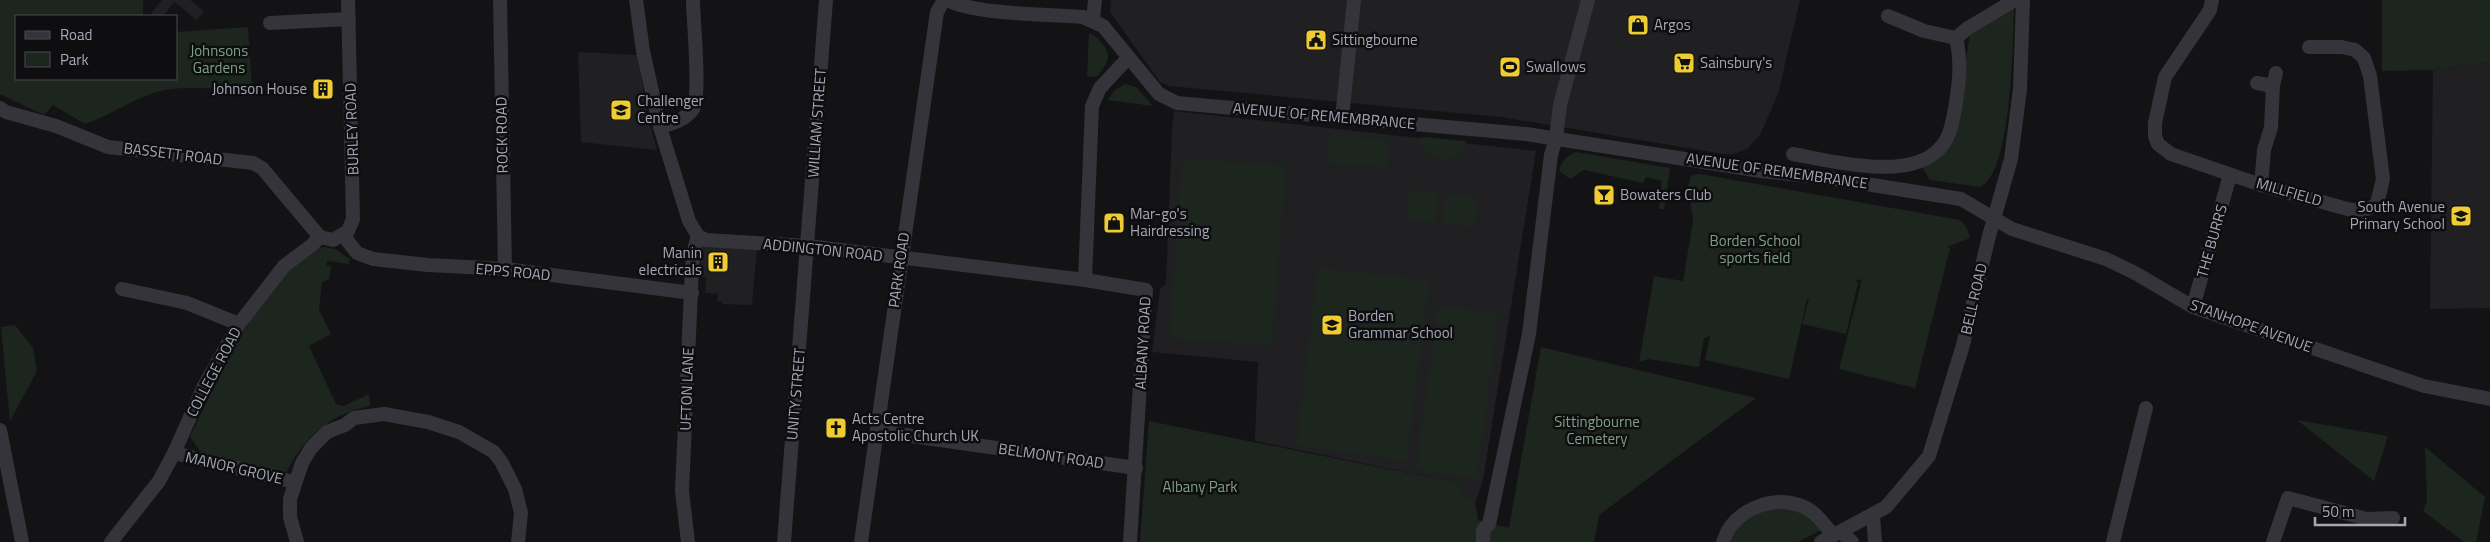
<svg xmlns="http://www.w3.org/2000/svg" width="2490" height="542" font-family="'Titillium Web',sans-serif">
<rect width="100%" height="100%" fill="#131315"/>
<g fill="#201f22">
<polygon points="162,0 190,0 204,11 197,20 174,2 163,16 149,16"/>
<polygon points="1111,0 1800,0 1778,94 1760,135 1747,149 1734,154 1724,154 1501,117 1169,86 1160,82 1110,12"/>
<polygon points="578,52 638,55 648,118 657,150 581,142"/>
<polygon points="2490,62 2490,308 2430,309 2433,70"/>
<polygon points="1174,111 1536,151 1483,480 1475,503 1466,497 1458,483 1255,441 1258,362 1152,352 1160,289 1166,284 1172,129"/>
<polygon points="701,246 757,247 752,305 722,304 722,301 717,301 718,294 705,293 706,277 700,277"/>
</g>
<g fill="#1d251f">
<path d="M0,0H143V16H16V79H176V32L248,27L252,90C226,90 197,86 171,89C140,93 114,114 85,124L53,105L44,115L0,94Z"/>
<polygon points="2382,0 2490,0 2490,62 2433,70 2382,71"/>
<path d="M2014,5C2013,39 2012,174 1980,187L1930,180L1922,167L1940,153L1961,91L1970,35L1975,27Z"/>
<path d="M1089,33C1097,36 1109,48 1108,58C1107,64 1101,71 1098,76L1087,77Z"/>
<polygon points="1125,84 1136,87 1153,106 1108,100 1114,91"/>
<polygon points="1329,135 1389,140 1386,168 1326,162"/>
<path d="M1423,137L1466,141C1463,168 1424,165 1418,140Z"/>
<path d="M1576,152L1670,168L1664,209H1659L1662,181L1646,177L1643,183L1584,170L1570,179L1559,171C1561,161 1567,156 1576,152Z"/>
<polygon points="1183,158 1286,166 1272,346 1169,338"/>
<polygon points="1700,174 1960,220 1967,228 1970,238 1947,247 1950,248 1915,388 1839,369 1862,279 1855,281 1858,283 1846,334 1802,324 1809,299 1807,299 1789,379 1705,360 1710,336 1704,338 1699,367 1648,359 1639,362 1654,276 1683,281 1693,221 1688,185 1691,176"/>
<polygon points="1409,189 1438,192 1435,222 1406,219"/>
<polygon points="1445,194 1477,197 1474,227 1442,224"/>
<path d="M324,247L335,249L350,259L349,264L327,261L326,265L331,266L329,279L322,282L319,310L331,334L309,346L336,404L344,406L369,394L370,406C329,414 303,438 285,475L254,468L201,452L190,437C212,392 272,254 324,247Z"/>
<polygon points="1318,268 1429,280 1407,461 1296,446"/>
<polygon points="1438,306 1499,313 1477,478 1416,470"/>
<polygon points="15,325 33,348 37,371 10,421 1,327"/>
<polygon points="1541,347 1756,398 1599,515 1594,542 1140,542 1149,421 1458,483 1466,497 1475,503 1478,520 1509,528"/>
<polygon points="2297,420 2388,436 2374,481"/>
<polygon points="2425,447 2485,497 2476,542 2464,542 2423,511 2427,502"/>
<polygon points="1771,506 1803,510 1823,529 1798,542 1728,542 1739,523"/>
</g>
<g fill="none" stroke-linecap="round" stroke-linejoin="round">
<g stroke="#34343a" stroke-width="14">
<polyline points="500,0 505,269"/>
<polyline points="636,0 643,51 660,127 689,221 698,236 706,240 808,246 1085,280 1146,290 1130,542"/>
<path d="M947,0C977,15 1048,14 1083,17L1103,26L1159,94L1177,103L1526,134L1761,171L1828,178L1961,199L2012,229L2106,259L2135,273L2193,307L2424,386L2490,399"/>
<polyline points="2212,0 2210,10 2165,77 2155,123 2155,136 2158,144 2171,154 2261,185 2351,210 2368,209 2377,204 2383,179 2370,76 2364,58 2355,50 2342,47 2309,47"/>
<polyline points="1888,16 1924,31 1956,38"/>
<polyline points="1093,20 1095,0"/>
<polyline points="270,23 349,19"/>
<polyline points="2257,83 2273,86"/>
<polyline points="0,108 6,112 56,126 108,147 253,163 262,168 320,237"/>
<polyline points="1342,118 1354,0"/>
<path d="M660,127C673,123 684,121 693,109C701,96 693,19 693,0"/>
<path d="M1793,154C1831,161 1911,182 1940,148C1950,138 1952,123 1955,109C1959,84 1962,63 1956,38L1968,28L2015,0"/>
<polyline points="2261,185 2264,150 2271,127 2273,86 2276,73"/>
<polyline points="343,235 357,253 373,259 428,265 505,269 692,293"/>
<polyline points="1085,280 1092,106 1100,88 1128,58"/>
<polyline points="122,289 187,303 239,324"/>
<polyline points="2193,307 2230,175"/>
<polyline points="0,430 22,542"/>
<polyline points="877,431 1136,468"/>
<polyline points="174,453 294,482"/>
<polyline points="1873,515 1875,542"/>
<polyline points="1841,532 1852,542"/>
<polyline points="111,542 159,481 174,453 203,388 239,324 284,266 312,245 320,237 333,240 348,231 353,219 348,0"/>
<polyline points="297,542 290,517 290,499 302,463 311,448 327,432 345,425 354,418 384,414 428,422 459,432 494,452 502,463 515,489 521,513 518,542"/>
<polyline points="688,542 682,491 692,268 694,250 698,236"/>
<polyline points="784,542 826,0"/>
<polyline points="861,542 937,12 944,0"/>
<polyline points="1483,542 1483,530 1489,524 1529,334 1551,155 1556,138 1560,105 1588,0"/>
<path d="M1723,542C1732,512 1769,495 1799,505C1815,510 1823,523 1833,535"/>
<polyline points="1821,542 1886,507 1929,456 1963,345 1989,236 2011,159 2020,89 2023,0"/>
<polyline points="2113,542 2146,408"/>
<polyline points="2273,542 2288,498 2367,519 2393,518"/>
</g>
</g>
<defs>
<g id="shop-square" transform="scale(1.125)"><rect x="-9" y="-9" width="18" height="18" rx="4" fill="#efcc31" stroke="#0e0e10"/><path d="M-5-2.5h2.3a2.7 3.5 0 0 1 5.4 0H5L5.5 6h-11ZM-1.5-2.5h3a1.5 2.3 0 0 0-3 0Z" fill="#111"/></g>
<g id="civic-square" transform="scale(1.125)"><rect x="-9" y="-9" width="18" height="18" rx="4" fill="#efcc31" stroke="#0e0e10"/><path d="M-.6-6.5H3V-4.5H.6V-3L4-1V1h2V6H-6V1h2V-1L-.6-3ZM-1.2 2.5V6h2.4V2.5Z" fill="#111"/></g>
<g id="supermarket-square" transform="scale(1.125)"><rect x="-9" y="-9" width="18" height="18" rx="4" fill="#efcc31" stroke="#0e0e10"/><path d="M-6-5.5h2.5l.6 2H6L4.5 2H-2.5L-4.4-4H-6ZM-1.5 3.2a1.3 1.3 0 1 0 .1 0ZM3 3.2a1.3 1.3 0 1 0 .1 0Z" fill="#111"/></g>
<g id="stadium-square" transform="scale(1.125)"><rect x="-9" y="-9" width="18" height="18" rx="4" fill="#efcc31" stroke="#0e0e10"/><path d="M0-5a6.5 5 0 1 0 0 10a6.5 5 0 1 0 0-10ZM-3.5-1.8h7v3.6h-7Z" fill="#111"/></g>
<g id="building-square" transform="scale(1.125)"><rect x="-9" y="-9" width="18" height="18" rx="4" fill="#efcc31" stroke="#0e0e10"/><path d="M-4-6H4V6H1V3H-1V6H-4ZM-2.5-4.3h1.7v1.8h-1.7ZM.8-4.3h1.7v1.8H.8ZM-2.5-1h1.7V.8h-1.7ZM.8-1h1.7V.8H.8Z" fill="#111"/></g>
<g id="university-square" transform="scale(1.125)"><rect x="-9" y="-9" width="18" height="18" rx="4" fill="#efcc31" stroke="#0e0e10"/><path d="M0-5L7-2L0 1L-7-2ZM-4 1L0 2.5L4 1V4Q0 6-4 4Z" fill="#111"/></g>
<g id="bar-square" transform="scale(1.125)"><rect x="-9" y="-9" width="18" height="18" rx="4" fill="#efcc31" stroke="#0e0e10"/><path d="M-6-5H6L.8 .8V4.5H3.5V6h-7V4.5H-.8V.8Z" fill="#111"/></g>
<g id="school-square" transform="scale(1.125)"><rect x="-9" y="-9" width="18" height="18" rx="4" fill="#efcc31" stroke="#0e0e10"/><path d="M0-5L7-2L0 1L-7-2ZM-4 1L0 2.5L4 1V4Q0 6-4 4Z" fill="#111"/></g>
<g id="church-square" transform="scale(1.125)"><rect x="-9" y="-9" width="18" height="18" rx="4" fill="#efcc31" stroke="#0e0e10"/><path d="M-1.2-6h2.4v3.5h3.3v2.4h-3.3V6h-2.4V-.1h-3.3v-2.4h3.3Z" fill="#111"/></g>
</defs>
<g fill-rule="evenodd">
<use href="#shop-square" x="1638" y="25"/>
<use href="#civic-square" x="1316" y="40"/>
<use href="#supermarket-square" x="1684" y="63"/>
<use href="#stadium-square" x="1510" y="67"/>
<use href="#building-square" x="323" y="89"/>
<use href="#university-square" x="621" y="110"/>
<use href="#bar-square" x="1604" y="195"/>
<use href="#school-square" x="2461" y="216"/>
<use href="#shop-square" x="1114" y="223"/>
<use href="#building-square" x="718" y="262"/>
<use href="#school-square" x="1332" y="325"/>
<use href="#church-square" x="836" y="428"/>
</g>
<g text-anchor="middle" stroke-width="5" stroke-linejoin="round" paint-order="stroke">
<g font-size="15" fill="#a5a7b5" stroke="#0e0e10" text-anchor="start">
<text x="1654" y="30">Argos</text>
<text x="1332" y="45">Sittingbourne</text>
<text x="1700" y="68">Sainsbury's</text>
<text x="1526" y="72">Swallows</text>
<text x="307" y="94" text-anchor="end">Johnson House</text>
<text x="637" y="106">Challenger<tspan x="637" dy="17">Centre</tspan></text>
<text x="1620" y="200">Bowaters Club</text>
<text x="2445" y="212" text-anchor="end">South Avenue<tspan x="2445" dy="17">Primary School</tspan></text>
<text x="1130" y="219">Mar-go's<tspan x="1130" dy="17">Hairdressing</tspan></text>
<text x="702" y="258" text-anchor="end">Manin<tspan x="702" dy="17">electricals</tspan></text>
<text x="1348" y="321">Borden<tspan x="1348" dy="17">Grammar School</tspan></text>
<text x="852" y="424">Acts Centre<tspan x="852" dy="17">Apostolic Church UK</tspan></text>
</g>
<g font-size="15" fill="#7ca084" stroke="#0e0e10">
<text x="219" y="56">Johnsons<tspan x="219" dy="17">Gardens</tspan></text>
<text x="1755" y="246">Borden School<tspan x="1755" dy="17">sports field</tspan></text>
<text x="1597" y="427">Sittingbourne<tspan x="1597" dy="17">Cemetery</tspan></text>
<text x="1200" y="492">Albany Park</text>
</g>
<g font-size="15" fill="#a5a7b5" stroke="#0e0e10">
<text transform="translate(1324 116) rotate(5)" y="5">AVENUE OF REMEMBRANCE</text>
<text transform="translate(817 123) rotate(-86)" y="5">WILLIAM STREET</text>
<text transform="translate(352 129) rotate(-92)" y="5">BURLEY ROAD</text>
<text transform="translate(502 135) rotate(-91)" y="5">ROCK ROAD</text>
<text transform="translate(173 154) rotate(7)" y="5">BASSETT ROAD</text>
<text transform="translate(1777 171) rotate(8)" y="5">AVENUE OF REMEMBRANCE</text>
<text transform="translate(2289 192) rotate(16)" y="5">MILLFIELD</text>
<text transform="translate(2212 241) rotate(-74)" y="5">THE BURRS</text>
<text transform="translate(823 250) rotate(6)" y="5">ADDINGTON ROAD</text>
<text transform="translate(899 270) rotate(-82)" y="5">PARK ROAD</text>
<text transform="translate(513 272) rotate(5)" y="5">EPPS ROAD</text>
<text transform="translate(1974 299) rotate(-77)" y="5">BELL ROAD</text>
<text transform="translate(2251 326) rotate(20)" y="5">STANHOPE AVENUE</text>
<text transform="translate(1143 343) rotate(-87)" y="5">ALBANY ROAD</text>
<text transform="translate(214 372) rotate(-62)" y="5">COLLEGE ROAD</text>
<text transform="translate(687 389) rotate(-88)" y="5">UFTON LANE</text>
<text transform="translate(796 394) rotate(-85)" y="5">UNITY STREET</text>
<text transform="translate(1051 456) rotate(8)" y="5">BELMONT ROAD</text>
<text transform="translate(234 468) rotate(13)" y="5">MANOR GROVE</text>
</g>
</g>
<rect x="15" y="15" width="162" height="65" fill="#0e0e10" stroke="#4a4b52"/>
<rect x="25" y="31" width="25" height="8" fill="#34343a" stroke="#4a4b52"/>
<text x="60" y="40" font-size="15" fill="#a5a7b5">Road</text>
<rect x="25" y="52" width="25" height="15" fill="#1d251f" stroke="#4a4b52"/>
<text x="60" y="65" font-size="15" fill="#a5a7b5">Park</text>
<path d="M2315 517v8h90v-8" fill="none" stroke="#a5a7b5" stroke-width="2.5"/>
<text x="2322" y="517" font-size="15" fill="#a5a7b5" stroke="#0e0e10" stroke-width="4" paint-order="stroke">50 m</text>
</svg>
